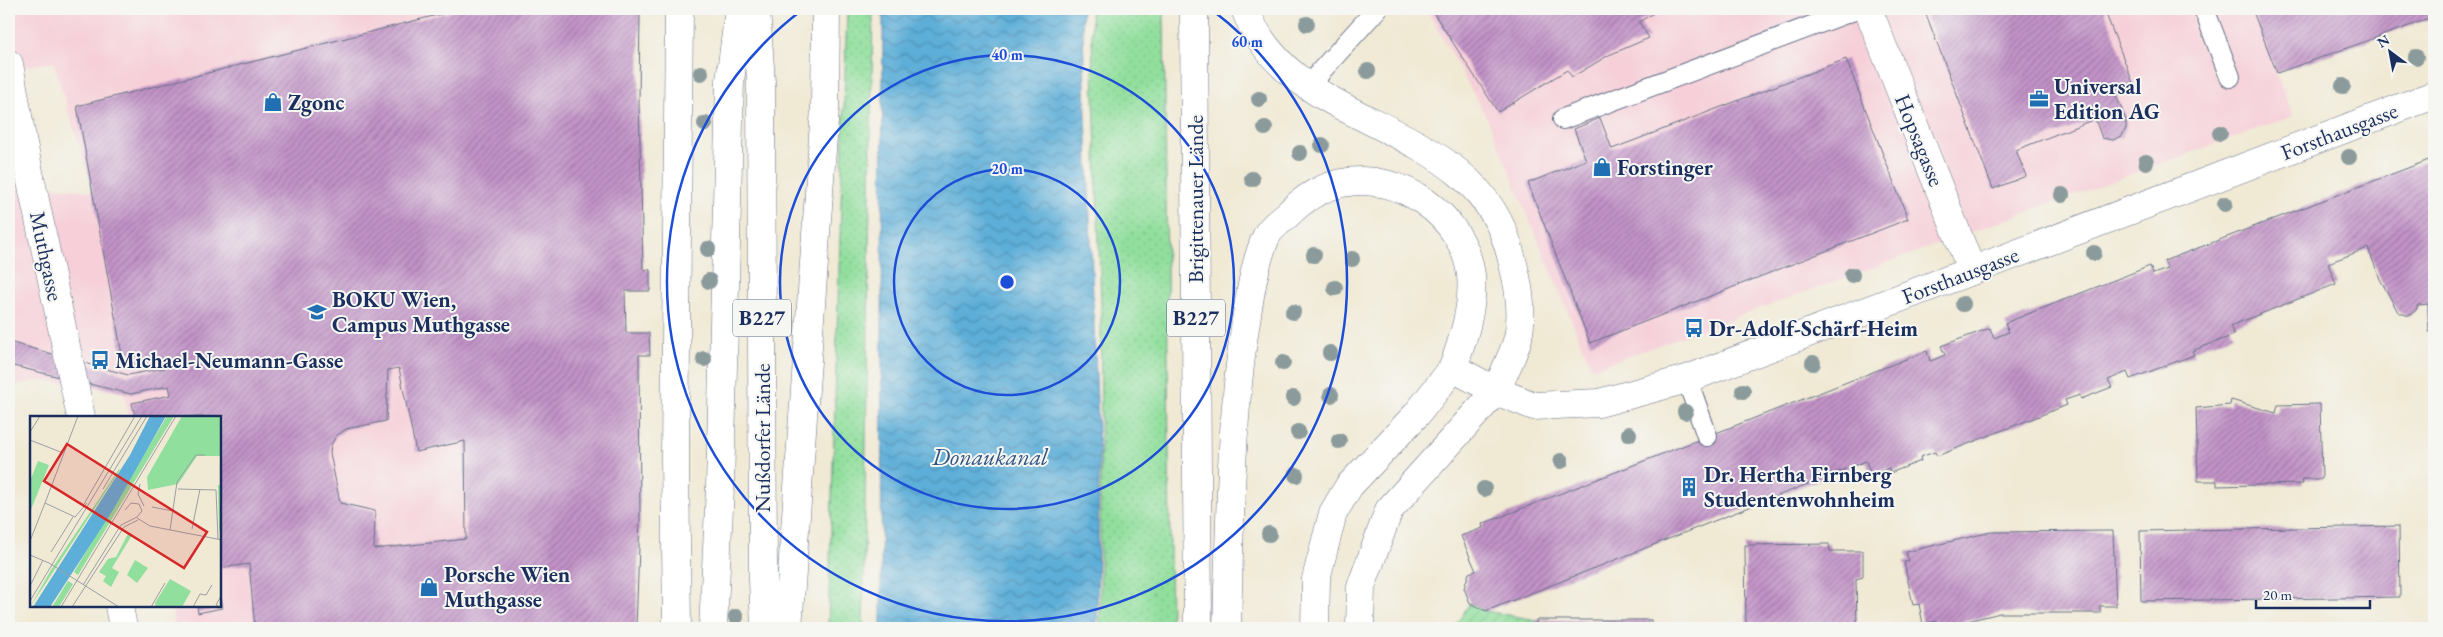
<svg xmlns="http://www.w3.org/2000/svg" width="2443" height="637" font-family="'EB Garamond',serif">
<defs>
<pattern id="grass-dots" width="8" height="8" patternUnits="userSpaceOnUse" patternTransform="scale(1.25)"><rect width="8" height="8" fill="#91df9d"/><path d="M2 2h.1M6 6h.1" fill="none" stroke="#7cc08a" stroke-width="1.8" stroke-linecap="round"/></pattern>
<pattern id="garden-furrows" width="10" height="10" patternUnits="userSpaceOnUse" patternTransform="scale(1.25)"><rect width="10" height="10" fill="#91df9d"/><path d="M-1 1l2-2M0 10L10 0M9 11l2-2" fill="none" stroke="#7cc08a"/></pattern>
<pattern id="water-waves" width="16" height="10" patternUnits="userSpaceOnUse" patternTransform="scale(1.25)"><rect width="16" height="10" fill="#5daed8"/><path d="M0 5q4-4 8 0t8 0" fill="none" stroke="#4c8eb2"/></pattern>
<pattern id="building-hatch" width="6" height="6" patternUnits="userSpaceOnUse" patternTransform="scale(1.25)"><rect width="6" height="6" fill="#c293c7"/><path d="M-1 1l2-2M0 6l6-6M5 7l2-2" fill="none" stroke="#9d78a5"/></pattern>
</defs>
<rect width="100%" height="100%" fill="#f6f6f2"/>
<filter id="ink" filterUnits="userSpaceOnUse"><feTurbulence type="fractalNoise" baseFrequency=".02" numOctaves="2"/><feDisplacementMap in="SourceGraphic" scale="10" xChannelSelector="R" yChannelSelector="G"/><feConvolveMatrix kernelMatrix="1 2 1 2 8 2 1 2 1" color-interpolation-filters="sRGB"/></filter>
<filter id="wash" filterUnits="userSpaceOnUse"><feTurbulence type="fractalNoise" baseFrequency=".0096" numOctaves="4" result="noise"/><feDisplacementMap in="SourceGraphic" scale="20" xChannelSelector="R" yChannelSelector="G"/><feGaussianBlur stdDeviation="1.12" result="paint"/><feColorMatrix in="noise" values="0 0 0 0 0 0 0 0 0 0 0 0 0 0 0 0 0 1.4 0 .05"/><feComposite in="paint" operator="in"/></filter>
<g filter="url(#wash)">
<rect width="100%" height="100%" fill="#f0e9d4"/>
<g fill="#f6cfd8">
<polygon points="9,9 640,9 639,103 643,269 650,270 650,291 625,291 626,333 649,333 650,355 639,356 640,519 636,628 175,628 171,606 220,606 220,417 129,417 124,393 41,380 9,386 9,180 94,192 53,62 9,69"/>
<polygon points="1426,9 2252,9 2293,116 1592,369 1488,120"/>
</g>
<g fill="url(#grass-dots)" stroke="#56877e">
<polygon points="847,9 873,9 863,628 828,628"/>
<polygon points="1091,9 1164,9 1171,628 1100,628 1101,303"/>
</g>
<polygon fill="url(#garden-furrows)" stroke="#56877e" points="1470,603 1486,611 1536,620 1536,628 1454,628"/>
<polygon fill="url(#water-waves)" stroke="#3c6e9b" points="883,9 1082,9 1099,455 1097,628 881,628"/>
<g id="blocks">
<g fill="url(#building-hatch)" fill-rule="evenodd">
<path d="M461,9H640L639,103L643,269L650,270V291H625L626,333H649L650,355H639L640,519L636,628H255L249,564L220,568V417H135L132,403L171,395L169,386L131,394L9,365V342L128,375L165,368L163,358L124,366L77,106ZM399,368L416,452L465,441L466,539L374,549L375,511L340,503L330,453L331,445L336,436L346,429L386,421L388,370Z"/>
<polygon points="1431,9 1660,9 1639,22 1649,38 1609,55 1572,77 1567,70 1498,112"/>
<polygon points="1924,9 2082,9 2084,13 2095,9 2104,9 2135,88 2116,95 2126,120 2126,128 2122,136 2113,140 2102,138 2095,119 2016,150 2026,176 1993,189"/>
<polygon points="2252,9 2434,9 2434,17 2277,73"/>
<polygon points="1846,59 1908,219 1590,343 1528,183 1586,160 1574,129 1600,118 1612,149"/>
<polygon points="2434,158 2434,332 2429,332 2428,304 2418,305 2416,310 2409,316 2398,312 2380,279 2368,248 2328,263 2336,284 2230,326 2234,335 2192,351 2194,355 2130,379 2127,372 2108,380 2112,387 2081,399 2080,395 2065,400 2067,405 1937,456 1935,452 1920,457 1921,461 1890,473 1889,468 1871,475 1866,461 1486,611 1470,603 1464,588 1469,573 1476,571 1461,536 1483,528 1482,524 1927,351 1930,361 1938,358 1945,355 1941,346 1990,328 1994,338 2009,332 2005,323 2150,266 2153,274 2168,269 2164,261"/>
<polygon points="2231,400 2276,413 2278,405 2320,404 2322,479 2302,479 2303,484 2217,486 2217,481 2198,481 2196,408 2230,405"/>
<polygon points="2399,526 2400,597 2141,601 2140,531"/>
<polygon points="2113,531 2116,606 2100,606 2100,613 2000,613 1939,628 1937,621 1923,624 1919,604 1913,605 1904,562 1909,561 1906,552 1991,532"/>
<polygon points="1829,544 1830,551 1863,551 1863,577 1856,579 1857,628 1746,628 1745,545"/>
<polygon points="220,599 222,608 198,613 197,606 220,606"/>
<rect x="1536" y="620" width="115" height="8"/>
</g>
</g>
</g>
<g filter="url(#ink)">
<use href="#blocks" fill-opacity="0" stroke="#667087" stroke-width="1"/>
<g fill="none" stroke-linecap="round" stroke-linejoin="round">
<g stroke="#667087" stroke-width="22">
<g id="lane">
<polyline points="2204,9 2230,77"/>
<polyline points="1311,88 1321,71 1377,9"/>
<polyline points="1563,119 1857,9"/>
<polyline points="1687,379 1707,436"/>
</g>
</g>
<g stroke="#667087" stroke-width="29">
<polyline id="street" points="1868,9 1972,271"/>
</g>
<g stroke="#667087" stroke-width="29">
<g id="secondary">
<polyline points="9,64 22,139 81,417"/>
<polyline points="119,606 123,628"/>
<polyline points="677,628 675,458 679,9"/>
<polyline points="1315,628 1316,579 1333,513 1349,486 1417,414 1453,368 1496,391 1534,406 1599,403 1687,379 2434,95"/>
<polyline points="1360,628 1361,587 1389,510 1496,391"/>
</g>
</g>
<g stroke="#667087" stroke-width="29">
<g id="highway">
<polyline points="756,9 761,82 763,580 765,628"/>
<polyline points="1194,9 1198,628"/>
<path d="M1245,9C1293,137 1477,114 1511,256C1518,282 1524,311 1518,338C1513,356 1503,374 1496,391"/>
<polyline points="713,628 720,488 730,81 739,9"/>
<polyline points="788,628 825,108 826,9"/>
<path d="M1227,628C1230,530 1230,431 1244,334C1249,302 1253,267 1266,237C1269,229 1280,221 1287,215C1302,200 1321,187 1342,183C1400,171 1464,216 1471,275C1474,307 1463,339 1453,368"/>
</g>
</g>
<use href="#lane" stroke="#fff" stroke-width="20"/>
<use href="#street" stroke="#fff" stroke-width="28"/>
<use href="#secondary" stroke="#fff" stroke-width="28"/>
<use href="#highway" stroke="#fff" stroke-width="28"/>
</g>
<g fill="#8b9b9c">
<circle cx="1307" cy="24" r="8"/>
<circle cx="2416" cy="57" r="8"/>
<circle cx="1368" cy="71" r="8"/>
<circle cx="701" cy="73" r="8"/>
<circle cx="2343" cy="86" r="8"/>
<circle cx="1259" cy="99" r="8"/>
<circle cx="705" cy="124" r="8"/>
<circle cx="1265" cy="128" r="8"/>
<circle cx="2220" cy="133" r="8"/>
<circle cx="1322" cy="145" r="8"/>
<circle cx="1300" cy="153" r="8"/>
<circle cx="2349" cy="157" r="8"/>
<circle cx="2146" cy="162" r="8"/>
<circle cx="1252" cy="179" r="8"/>
<circle cx="2062" cy="195" r="8"/>
<circle cx="2225" cy="204" r="8"/>
<circle cx="708" cy="249" r="8"/>
<circle cx="2094" cy="253" r="8"/>
<circle cx="1314" cy="255" r="8"/>
<circle cx="1352" cy="259" r="8"/>
<circle cx="1852" cy="275" r="8"/>
<circle cx="709" cy="281" r="8"/>
<circle cx="1335" cy="288" r="8"/>
<circle cx="1963" cy="304" r="8"/>
<circle cx="1293" cy="312" r="8"/>
<circle cx="1330" cy="353" r="8"/>
<circle cx="704" cy="359" r="8"/>
<circle cx="1283" cy="363" r="8"/>
<circle cx="1813" cy="363" r="8"/>
<circle cx="1743" cy="391" r="8"/>
<circle cx="1331" cy="395" r="8"/>
<circle cx="1293" cy="398" r="8"/>
<circle cx="1685" cy="412" r="8"/>
<circle cx="1298" cy="432" r="8"/>
<circle cx="1629" cy="434" r="8"/>
<circle cx="1339" cy="441" r="8"/>
<circle cx="1561" cy="461" r="8"/>
<circle cx="1296" cy="475" r="8"/>
<circle cx="1484" cy="489" r="8"/>
<circle cx="1269" cy="534" r="8"/>
<circle cx="736" cy="617" r="8"/>
</g>
</g>
<g fill="none" stroke="#1d4ed8" stroke-width="2.5">
<circle cx="1007" cy="282" r="113"/>
<circle cx="1007" cy="282" r="227"/>
<path d="M1212 10A340 340 0 1 1 802 10"/>
</g>
<defs>
<g id="office-bare" transform="scale(1.5)"><path d="M-6-3h4V-5.5h4V-3h4V5H-6ZM-1-4.5V-3h2v-1.5ZM-6 0V1H6V0Z" fill="#1f6fb2" stroke="#f6f6f2" stroke-width="2.5" paint-order="stroke"/></g>
<g id="shop-bare" transform="scale(1.5)"><path d="M-5-2.5h2.3a2.7 3.5 0 0 1 5.4 0H5L5.5 6h-11ZM-1.5-2.5h3a1.5 2.3 0 0 0-3 0Z" fill="#1f6fb2" stroke="#f6f6f2" stroke-width="2.5" paint-order="stroke"/></g>
<g id="university-bare" transform="scale(1.5)"><path d="M0-5L7-2L0 1L-7-2ZM-4 1L0 2.5L4 1V4Q0 6-4 4Z" fill="#1f6fb2" stroke="#f6f6f2" stroke-width="2.5" paint-order="stroke"/></g>
<g id="bus-bare" transform="scale(1.5)"><path d="M-5-6H5V4H4V6H2V4H-2V6H-4V4H-5ZM-3.5-4V0h7V-4ZM-3.5 1.2v1.5H-2V1.2ZM2 1.2v1.5H3.5V1.2Z" fill="#1f6fb2" stroke="#f6f6f2" stroke-width="2.5" paint-order="stroke"/></g>
<g id="building-bare" transform="scale(1.5)"><path d="M-4-6H4V6H1V3H-1V6H-4ZM-2.5-4.3h1.7v1.8h-1.7ZM.8-4.3h1.7v1.8H.8ZM-2.5-1h1.7V.8h-1.7ZM.8-1h1.7V.8H.8Z" fill="#1f6fb2" stroke="#f6f6f2" stroke-width="2.5" paint-order="stroke"/></g>
</defs>
<g fill-rule="evenodd">
<use href="#office-bare" x="2039" y="99"/>
<use href="#shop-bare" x="273" y="102"/>
<use href="#shop-bare" x="1602" y="167"/>
<use href="#university-bare" x="317" y="312"/>
<use href="#bus-bare" x="1694" y="328"/>
<use href="#bus-bare" x="100" y="360"/>
<use href="#building-bare" x="1689" y="487"/>
<use href="#shop-bare" x="429" y="587"/>
</g>
<g text-anchor="middle" stroke-width="4" stroke-linejoin="round" paint-order="stroke">
<g fill="#f6f6f2" stroke="#5d6b8a" stroke-width="1">
<rect x="733" y="299.5" width="58" height="37" rx="4"/>
<rect x="1167" y="299.5" width="58" height="37" rx="4"/>
</g>
<g font-size="21" font-weight="bold" fill="#1b2f5e">
<text x="762" y="325">B227</text>
<text x="1196" y="325">B227</text>
</g>
<g font-size="22" font-weight="bold" fill="#1b2f5e" stroke="#f6f6f2" text-anchor="start">
<text x="2054" y="94">Universal<tspan x="2054" dy="25">Edition AG</tspan></text>
<text x="288" y="110">Zgonc</text>
<text x="1617" y="175">Forstinger</text>
<text x="332" y="307">BOKU Wien,<tspan x="332" dy="25">Campus Muthgasse</tspan></text>
<text x="1709" y="336">Dr-Adolf-Schärf-Heim</text>
<text x="115" y="368">Michael-Neumann-Gasse</text>
<text x="1704" y="482">Dr. Hertha Firnberg<tspan x="1704" dy="25">Studentenwohnheim</tspan></text>
<text x="444" y="582">Porsche Wien<tspan x="444" dy="25">Muthgasse</tspan></text>
</g>
<g font-size="22" fill="#1b2f5e" stroke="#f6f6f2">
<text transform="translate(2339 131) rotate(-21)" y="8">Forsthausgasse</text>
<text transform="translate(1920 140) rotate(68)" y="8">Hopsagasse</text>
<text transform="translate(1195 199) rotate(-90)" y="8">Brigittenauer Lände</text>
<text transform="translate(47 256) rotate(78)" y="8">Muthgasse</text>
<text transform="translate(1960 275) rotate(-21)" y="8">Forsthausgasse</text>
<text transform="translate(762 438) rotate(-90)" y="8">Nußdorfer Lände</text>
</g>
<g font-size="24" font-style="italic" fill="#2f5583" stroke="#f6f6f2">
<text x="990" y="465">Donaukanal</text>
</g>
</g>
<g transform="translate(30 416)">
<rect width="191" height="191" fill="#f0e9d4"/>
<path d="M137,0H144L48,159L44,156ZM8,45L19,49L0,96V65ZM89,53L90,54L0,191L21,154ZM38,165L43,168L29,191H22Z" fill="#91df9d"/>
<path d="M188,69H191V120L189,113ZM99,116L102,119L82,152L89,156L81,171L73,165L76,160L69,156L78,143L86,141ZM105,144L118,152L107,167L97,159ZM140,163L161,175L152,191H126L125,187Z" fill="#91df9d"/>
<path d="M152,0H190V40H167L148,68L118,74L117,61Z" fill="#91df9d"/>
<path d="M120,0H136L83,94L20,191H3L100,39Z" fill="#5daed8"/>
<path fill="none" stroke="#9b9fa5" stroke-width="1" d="M0,16L10,0M0,24L33,37M110,68L108,78L114,90M73,73L117,0M148,73L186,74L188,123M15,87L48,0M54,88L105,0M122,91L143,95M95,94L101,87L109,88L112,95L107,101M45,101L57,87M107,102L120,110L192,124M162,113L170,73M140,114L147,66L166,39H175M0,125L15,87L45,101M21,136L43,101M0,139L19,147L89,191M53,169L91,109L107,101M0,170L13,144M55,171L94,111L108,104M0,185L112,0M31,191L146,0M42,191L55,171M121,191L135,167M163,191L170,178L176,179L182,169M189,191L186,189L192,178"/>
<path fill="#d62828" fill-opacity="0.15" stroke="#d62828" stroke-width="2.5" d="M37,28L177,116L154,152L14,65Z"/>
<rect width="191" height="191" fill="none" stroke="#1b2f5e" stroke-width="2.5"/>
</g>
<circle cx="1007" cy="282" r="8" fill="#1d4ed8" stroke="#f6f6f2" stroke-width="2.5"/>
<g font-size="15" text-anchor="middle" font-weight="bold" fill="#1d4ed8" stroke="#f6f6f2" stroke-width="4" stroke-linejoin="round" paint-order="stroke">
<text x="1247" y="47">60 m</text>
<text x="1007" y="60">40 m</text>
<text x="1007" y="174">20 m</text>
</g>
<rect width="2443" height="637" fill="none" stroke="#f6f6f2" stroke-width="30"/>
<g transform="translate(2390 52) rotate(328)" stroke="#f6f6f2" stroke-width="4" paint-order="stroke">
<path d="M0-4L9 19L0 12L-9 19Z" fill="#1b2f5e"/>
<text y="-8" font-size="14" font-weight="bold" text-anchor="middle" fill="#1b2f5e">N</text>
</g>
<path d="M2256 600v8h114v-8" fill="none" stroke="#1b2f5e" stroke-width="2.5"/>
<text x="2263" y="600" font-size="15" fill="#1b2f5e" stroke="#f6f6f2" stroke-width="4" paint-order="stroke">20 m</text>
</svg>
